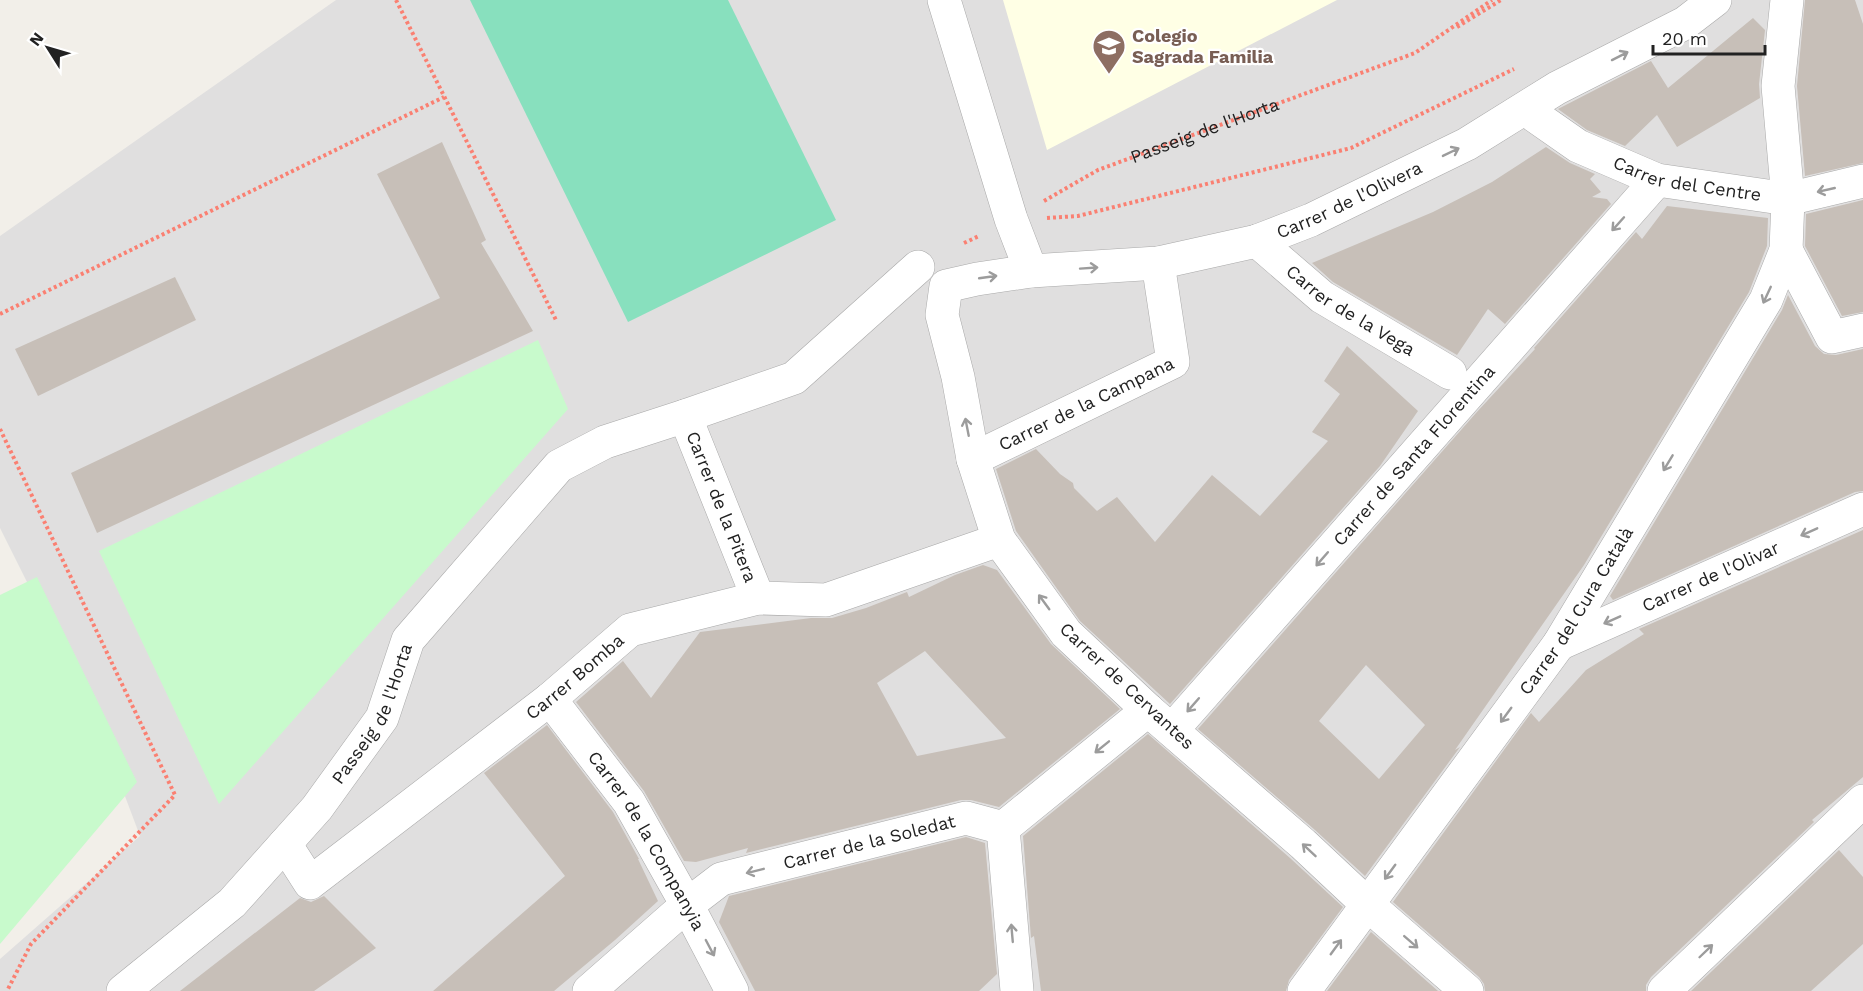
<svg xmlns="http://www.w3.org/2000/svg" width="1863" height="991" font-family="'Work Sans',sans-serif">
<rect width="100%" height="100%" fill="#f2efe9"/>
<polygon fill="#e0dfdf" points="336,0 1863,0 1863,991 0,991 0,959 140,836 97,722 0,528 0,236"/>
<polygon fill="#ffffe5" points="1003,0 1337,0 1047,150"/>
<g fill="#c8facc">
<polygon points="538,340 568,409 219,804 99,551"/>
<polygon points="37,577 137,782 0,944 0,595"/>
</g>
<polygon fill="#88e0be" points="470,0 728,0 836,220 628,322"/>
<g fill="#c7bfb8" fill-rule="evenodd">
<polygon points="1805,0 1855,0 1863,24 1863,163 1805,176 1797,86"/>
<polygon points="1753,18 1765,30 1759,84 1760,98 1677,147 1657,115 1625,146 1587,130 1558,109 1651,61 1668,88"/>
<polygon points="442,142 486,240 481,243 533,331 97,533 71,473 440,298 377,174"/>
<polygon points="1546,147 1570,163 1595,174 1590,179 1601,192 1592,197 1607,199 1611,204 1505,324 1488,309 1457,355 1333,282 1312,263 1433,212 1492,182"/>
<polygon points="1863,200 1863,312 1842,316 1805,246 1806,214"/>
<path d="M1667,206L1768,218L1767,246L1749,292L1584,565L1455,750L1460,747L1365,876L1315,830L1198,729L1476,413L1535,349L1534,348L1636,232L1642,239ZM1366,665L1425,725L1379,779L1319,721Z"/>
<polygon points="175,277 196,320 38,396 15,349"/>
<polygon points="1788,295 1815,346 1824,354 1836,355 1863,349 1863,491 1855,492 1613,600 1610,596 1782,310"/>
<polygon points="1347,346 1418,411 1380,466 1170,704 1080,621 1016,531 996,469 1036,449 1060,474 1073,483 1074,488 1097,511 1117,497 1155,542 1212,475 1260,516 1328,441 1312,432 1340,394 1324,381"/>
<polygon points="1863,530 1863,777 1812,820 1814,822 1651,977 1646,985 1646,991 1485,991 1484,984 1479,977 1393,902 1531,713 1539,722 1586,670 1644,634 1639,629"/>
<path d="M983,565L997,570L1051,644L1120,709L999,807L971,800H961L746,853L748,848L696,862L684,861L644,791L576,702L623,661L651,698L700,632L811,618H832L866,608L907,592L909,597L955,575ZM925,651L935,662L1006,738L917,756L877,683Z"/>
<polygon points="547,725 613,812 639,859 638,859 658,901 615,940 554,991 433,991 565,876 484,773"/>
<polygon points="1148,734 1290,858 1343,907 1289,980 1286,991 1041,991 1034,936 1031,938 1023,836"/>
<polygon points="966,837 985,843 997,974 979,991 755,991 719,922 729,896"/>
<polygon points="1839,850 1863,877 1863,944 1811,991 1691,991"/>
<polygon points="324,896 376,948 314,991 180,991 300,898 311,902"/>
<polygon points="1371,932 1438,991 1327,991"/>
</g>
<g fill="none" stroke-linecap="round" stroke-linejoin="round">
<g stroke="#a9a9a9" stroke-width="34">
<g id="minor">
<polyline points="944,0 1011,219 1031,271"/>
<path id="s2" d="M1525,109L1578,146L1657,180L1788,199L1863,181"/>
<path id="s3" d="M1257,241L1322,297L1450,373"/>
<polyline points="1786,250 1832,337 1863,330"/>
<path id="s4" d="M685,416L758,598"/>
<path id="s5" d="M973,459L1173,362L1158,263"/>
<path id="s6" d="M1559,644L1863,509"/>
<path id="s7" d="M550,699L629,802L687,905L732,991"/>
<path id="s8" d="M1172,730L1657,180"/>
<polyline points="1003,828 1017,991"/>
<path id="s9" d="M285,844L310,883L550,699L630,630L758,598L826,600L999,540"/>
<path id="s10" d="M123,991L232,903L317,808L382,718L408,640L559,466L605,442L685,416L794,378L918,267"/>
<path id="s11" d="M589,991L687,905L721,879L966,818L1003,828L1148,710"/>
<path id="s12" d="M1304,991L1559,644L1766,300L1786,250L1788,199L1778,86L1787,0"/>
<path id="s13" d="M1467,991L1367,904L1303,844L1148,710L1066,633L999,540L973,459L958,377L942,315L946,286L977,279L1031,271L1158,263L1257,241L1311,220L1467,144L1557,88L1685,23L1715,0"/>
<polyline points="1664,991 1863,801"/>
</g>
</g>
<g stroke="#fa8072" stroke-width="4" stroke-dasharray="3 3" stroke-linecap="butt">
<polyline points="396,0 557,322"/>
<polyline points="1457,27 1501,0"/>
<path id="s1" d="M1044,201L1098,170L1415,53L1492,0"/>
<polyline points="1047,218 1078,216 1351,148 1514,69"/>
<polyline points="964,243 979,236"/>
<polyline points="0,314 444,97"/>
<polyline points="0,429 175,795 31,944 7,991"/>
</g>
<use href="#minor" stroke="#fff" stroke-width="33"/>
</g>
<defs><path id="oneway-shaft" d="M-6 0H5M1.5-3L5.5 0L1.5 3" fill="none" stroke-width="1.6" stroke-linecap="round" stroke-linejoin="round" transform="scale(1.5)"/></defs>
<g stroke="#9c9c9c">
<use href="#oneway-shaft" transform="translate(1620 56) rotate(-27)"/>
<use href="#oneway-shaft" transform="translate(1451 152) rotate(-26)"/>
<use href="#oneway-shaft" transform="translate(1826 190) rotate(167)"/>
<use href="#oneway-shaft" transform="translate(1618 224) rotate(132)"/>
<use href="#oneway-shaft" transform="translate(1089 268) rotate(-4)"/>
<use href="#oneway-shaft" transform="translate(988 277) rotate(-8)"/>
<use href="#oneway-shaft" transform="translate(1767 295) rotate(115)"/>
<use href="#oneway-shaft" transform="translate(967 427) rotate(-101)"/>
<use href="#oneway-shaft" transform="translate(1668 463) rotate(121)"/>
<use href="#oneway-shaft" transform="translate(1809 532) rotate(156)"/>
<use href="#oneway-shaft" transform="translate(1322 559) rotate(131)"/>
<use href="#oneway-shaft" transform="translate(1044 602) rotate(-126)"/>
<use href="#oneway-shaft" transform="translate(1612 620) rotate(156)"/>
<use href="#oneway-shaft" transform="translate(1193 705) rotate(131)"/>
<use href="#oneway-shaft" transform="translate(1506 715) rotate(126)"/>
<use href="#oneway-shaft" transform="translate(1102 747) rotate(141)"/>
<use href="#oneway-shaft" transform="translate(1309 850) rotate(-137)"/>
<use href="#oneway-shaft" transform="translate(755 871) rotate(166)"/>
<use href="#oneway-shaft" transform="translate(1390 872) rotate(126)"/>
<use href="#oneway-shaft" transform="translate(1012 933) rotate(-95)"/>
<use href="#oneway-shaft" transform="translate(1411 942) rotate(41)"/>
<use href="#oneway-shaft" transform="translate(1336 947) rotate(-54)"/>
<use href="#oneway-shaft" transform="translate(710 948) rotate(62)"/>
<use href="#oneway-shaft" transform="translate(1706 951) rotate(-44)"/>
</g>
<defs>
<g id="school-pin" transform="scale(1.725)"><path d="M0 17L-7.5 6A9.5 9.5 0 1 1 7.5 6Z" fill="#8d6e63" stroke="#fff"/><path d="M0-5L7-2L0 1L-7-2ZM-4 1L0 2.5L4 1V4Q0 6-4 4Z" fill="#fff"/></g>
</defs>
<g fill-rule="evenodd">
<use href="#school-pin" x="1109" y="46"/>
</g>
<g text-anchor="middle" stroke-width="4.5" stroke-linejoin="round" paint-order="stroke">
<g font-size="18" font-weight="bold" fill="#785e54" stroke="#fff" text-anchor="start">
<text x="1132" y="42">Colegio<tspan x="1132" dy="21">Sagrada Familia</tspan></text>
</g>
<g font-size="18" fill="#222" stroke="#fff">
<text dy="6" stroke="none"><textPath href="#s1" startOffset="176">Passeig de l'Horta</textPath></text>
<text dy="6" stroke="none"><textPath href="#s2" startOffset="180">Carrer del Centre</textPath></text>
<text dy="6" stroke="none"><textPath href="#s13" startOffset="1330">Carrer de l'Olivera</textPath></text>
<text dy="6" stroke="none"><textPath href="#s3" startOffset="117">Carrer de la Vega</textPath></text>
<text dy="6" stroke="none"><textPath href="#s5" startOffset="126">Carrer de la Campana</textPath></text>
<text dy="6" stroke="none"><textPath href="#s8" startOffset="366">Carrer de Santa Florentina</textPath></text>
<text dy="6" stroke="none"><textPath href="#s4" startOffset="98">Carrer de la Pitera</textPath></text>
<text dy="6" stroke="none"><textPath href="#s6" startOffset="166">Carrer de l'Olivar</textPath></text>
<text dy="6" stroke="none"><textPath href="#s12" startOffset="468">Carrer del Cura Català</textPath></text>
<text dy="6" stroke="none"><textPath href="#s9" startOffset="382">Carrer Bomba</textPath></text>
<text transform="translate(1127 686) rotate(43)" y="6">Carrer de Cervantes</text>
<text dy="6" stroke="none"><textPath href="#s10" startOffset="378">Passeig de l'Horta</textPath></text>
<text dy="6" stroke="none"><textPath href="#s7" startOffset="172">Carrer de la Companyia</textPath></text>
<text dy="6" stroke="none"><textPath href="#s11" startOffset="326">Carrer de la Soledat</textPath></text>
</g>
</g>
<g transform="translate(48 48) rotate(307)" stroke="#ffffff" stroke-width="4.5" paint-order="stroke">
<path d="M0-4.5L10 22L0 15L-10 22Z" fill="#222222"/>
<text y="-9" font-size="16" font-weight="bold" text-anchor="middle" fill="#222222">N</text>
</g>
<path d="M1653 45v9h112v-9" fill="none" stroke="#222222" stroke-width="3"/>
<text x="1662" y="45" font-size="18" fill="#222222" stroke="#ffffff" stroke-width="4.5" paint-order="stroke">20 m</text>
</svg>
